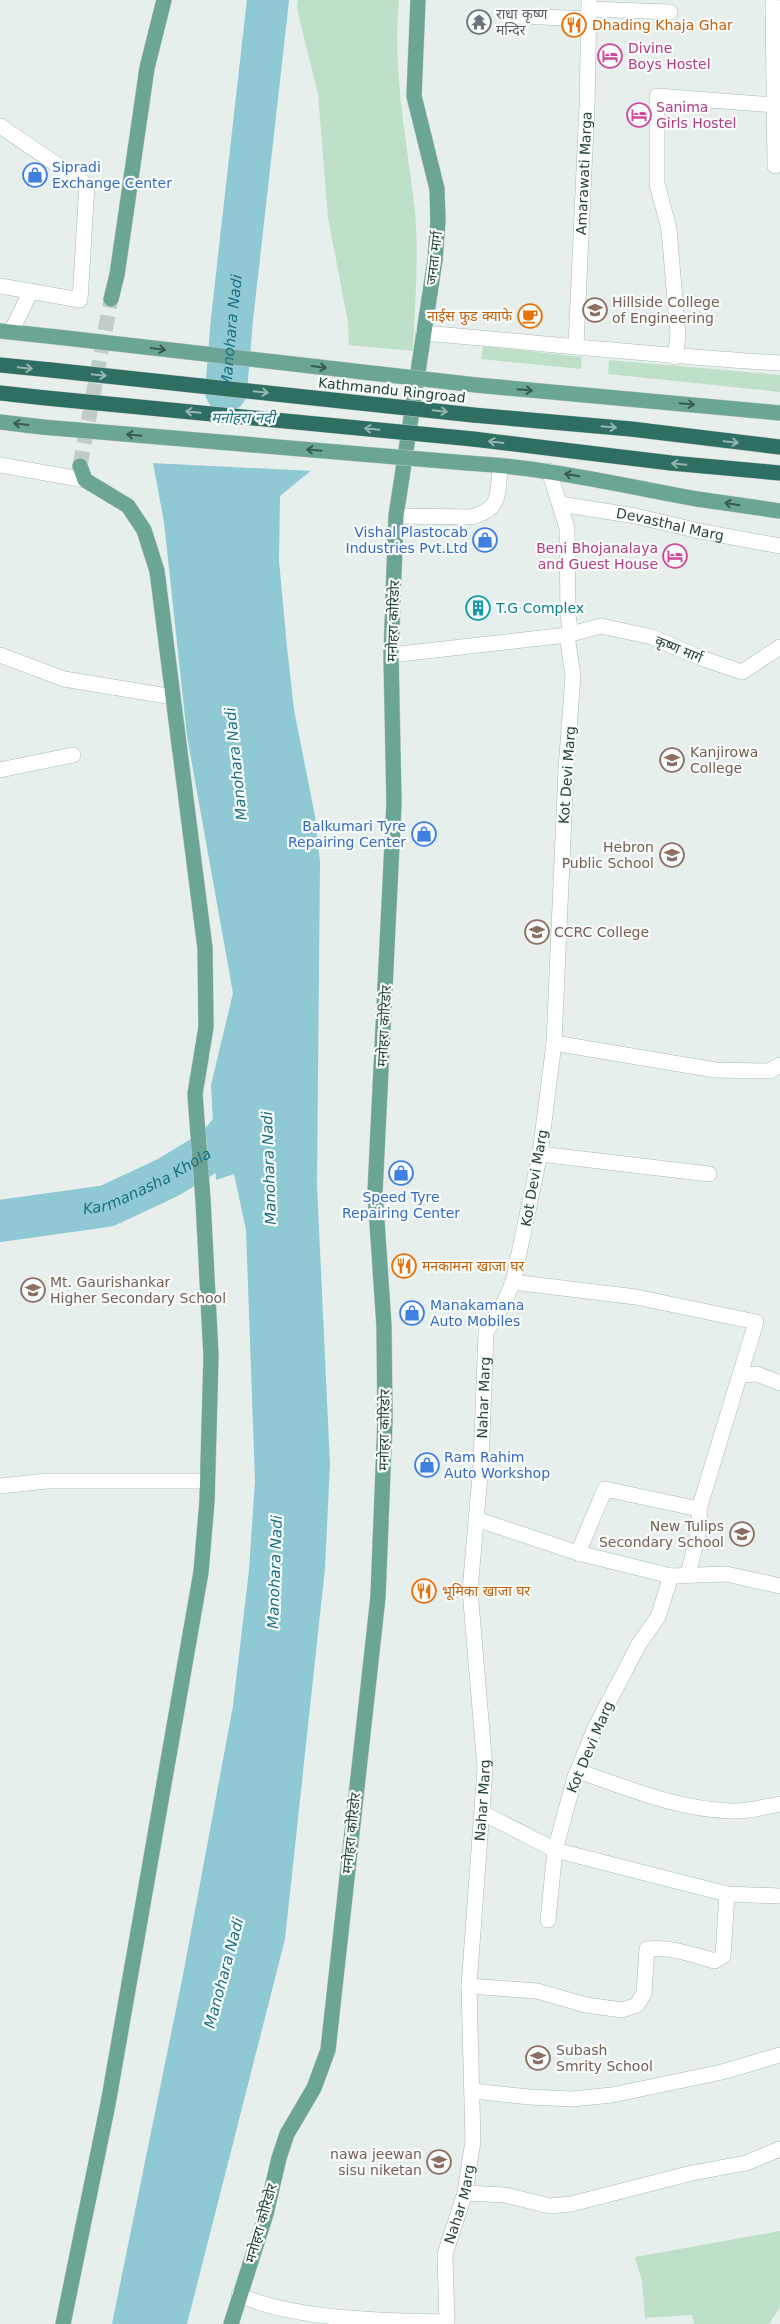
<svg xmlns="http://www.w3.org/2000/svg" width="780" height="2324" font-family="'DejaVu Sans','Noto Sans Devanagari',sans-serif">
<rect width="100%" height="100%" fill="#e6efeb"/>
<g fill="#bfe0c8">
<path d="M298,0H399C392,73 407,140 415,211C419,257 415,305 413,351L349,345L348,322L328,218L318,94L297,9Z"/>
<polygon points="483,346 582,357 581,369 481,359"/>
<polygon points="609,360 780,375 780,392 608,374"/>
<polygon points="780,2231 780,2307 769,2324 694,2324 692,2315 645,2318 642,2281 635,2257"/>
</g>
<polygon fill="#8ec9d4" points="172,327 340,447 280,496 279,561 287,647 294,710 315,816 320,862 317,1186 330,1464 325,1568 285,1939 187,2324 112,2324 183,1975 233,1706 249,1570 255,1481 246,1230 234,1174 216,1180 211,1085 233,993 187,736 164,522 153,463"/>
<polygon fill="#e6efeb" points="169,326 351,345 342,449 314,471 151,463"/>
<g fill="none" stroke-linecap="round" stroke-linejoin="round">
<g stroke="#8ec9d4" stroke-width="42">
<path id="s1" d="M226,391L232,319L268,0"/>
<path id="s2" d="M0,1221L107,1206L167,1178L215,1149L252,1106"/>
</g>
<polyline stroke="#bfccc8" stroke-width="15" stroke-dasharray="15 8" stroke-linecap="butt" points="80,466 111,299"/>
<g stroke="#a8b8b2" stroke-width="16">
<g id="minor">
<polyline points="773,4 775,166"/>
<polyline points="589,9 670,12"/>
<polyline points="519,16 589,19"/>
<polyline points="0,126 87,185 80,300 0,286"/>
<polyline points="11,332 31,291"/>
<path d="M423,333C542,343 661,356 780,363"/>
<path id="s3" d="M576,345L587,105L589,0"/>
<polyline points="675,357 678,336 669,229 657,184 657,96 775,105"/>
<polyline points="0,465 85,480"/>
<polyline points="549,471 567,528 568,616 571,634 567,635 573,676 566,769 554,1043 540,1154 513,1282 636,1297 756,1322 699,1509 605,1489 578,1553"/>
<path id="s4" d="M560,504L636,516L699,531L780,546"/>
<path d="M396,516L470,517C502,511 498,491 500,465"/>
<polyline points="571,634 601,626 652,637 701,658 742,672 780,647"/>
<polyline points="0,655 64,679 173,697"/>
<polyline points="391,655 567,635"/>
<polyline points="0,770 73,755"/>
<polyline points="554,1043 715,1070 770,1071 780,1065"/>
<polyline points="540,1154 709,1174"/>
<polyline points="741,1375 757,1374 780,1383"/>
<polyline points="0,1486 47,1481 207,1481"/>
<polyline points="476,1519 578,1553 671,1576 726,1574 780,1586"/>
<polyline points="688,1575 700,1525 699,1509"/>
<polyline points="671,1576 658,1617 639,1644 595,1728 575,1777 555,1850 727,1894 780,1896"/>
<path d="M578,1771C627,1788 677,1809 730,1811C746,1812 764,1807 780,1804"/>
<polyline points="483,1813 555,1850 548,1920"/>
<path d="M469,1986L537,1991L586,2005L622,2010L637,2005L644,1993L647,1949C670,1946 693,1955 715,1961L723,1956L727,1894"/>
<polyline points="473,2091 529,2097 572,2099 612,2095 722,2072 780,2055"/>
<polyline points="465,2193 505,2195 550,2206 571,2204 692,2173 746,2163 780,2149"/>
<path d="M239,2295C296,2320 384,2321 446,2322"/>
<path id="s5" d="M447,2324L445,2254L465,2193L473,2141L469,1986L485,1768L470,1590L481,1464L486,1332L505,1301L513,1282"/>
</g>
</g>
<g stroke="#c2cac8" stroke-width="16">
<g id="major">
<polyline points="111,299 117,275 147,68 164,0"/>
<polyline points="0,331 57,337"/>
<polyline points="476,385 780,413"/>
<polyline points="0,422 42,427"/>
<path d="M467,463C545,467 620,485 697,499C724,503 752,507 780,511"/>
<polyline points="63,2324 108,2104 201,1572 207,1501 211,1356 203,1200 195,1094 206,1027 205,948 157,571 144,530 128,506 85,480 80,466"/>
<polyline points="231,2324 266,2214 279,2158 287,2134 314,2088 328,2050 378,1597 385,1420 384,1326 375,1192 394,803 391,655 396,516 435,260 438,220 437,189 414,96 418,0"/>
</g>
</g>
<g stroke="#c2cac8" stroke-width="16">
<g id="highway">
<polyline points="0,365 51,370"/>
<polyline points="0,393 46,398"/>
<polyline points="473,415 631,429 780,447"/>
<polyline points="473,439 671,463 780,473"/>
</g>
</g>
<use href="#minor" stroke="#fff" stroke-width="15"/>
<use href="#major" stroke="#6aa596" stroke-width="15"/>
<use href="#highway" stroke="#2f6f62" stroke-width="15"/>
<g stroke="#c2cac8" stroke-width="16" stroke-linecap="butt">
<g id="major-bridge">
<polyline points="57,337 476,385"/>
<polyline points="42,427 467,463"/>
</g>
</g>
<g stroke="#c2cac8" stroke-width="16" stroke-linecap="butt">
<g id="highway-bridge">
<polyline points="51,370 473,415"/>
<polyline points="46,398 473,439"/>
</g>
</g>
<use href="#major-bridge" stroke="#6aa596" stroke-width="15"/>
<use href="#highway-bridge" stroke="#2f6f62" stroke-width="15"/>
</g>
<defs><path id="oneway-shaft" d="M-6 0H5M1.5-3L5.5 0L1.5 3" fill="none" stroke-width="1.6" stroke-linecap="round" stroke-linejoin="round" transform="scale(1.25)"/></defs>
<g stroke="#365b51">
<use href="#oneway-shaft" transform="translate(158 349) rotate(7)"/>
<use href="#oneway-shaft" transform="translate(319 367) rotate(7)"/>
<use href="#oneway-shaft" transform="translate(525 390) rotate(5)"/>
<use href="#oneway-shaft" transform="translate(687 404) rotate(5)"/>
<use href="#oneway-shaft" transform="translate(21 424) rotate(-173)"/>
<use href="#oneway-shaft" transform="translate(134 435) rotate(-175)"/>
<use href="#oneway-shaft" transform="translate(314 450) rotate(-175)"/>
<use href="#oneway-shaft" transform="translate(572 475) rotate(-170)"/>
<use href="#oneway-shaft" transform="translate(732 504) rotate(-171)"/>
</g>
<g stroke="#93b5ae">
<use href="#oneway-shaft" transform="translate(25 368) rotate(6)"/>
<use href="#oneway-shaft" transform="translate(99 375) rotate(6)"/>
<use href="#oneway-shaft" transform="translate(261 392) rotate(6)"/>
<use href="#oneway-shaft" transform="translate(440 411) rotate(6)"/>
<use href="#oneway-shaft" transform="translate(193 412) rotate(-174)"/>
<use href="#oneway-shaft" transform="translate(609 427) rotate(5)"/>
<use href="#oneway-shaft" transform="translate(372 429) rotate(-174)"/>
<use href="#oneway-shaft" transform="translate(496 442) rotate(-173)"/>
<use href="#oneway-shaft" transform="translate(731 442) rotate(6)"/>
<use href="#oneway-shaft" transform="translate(679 464) rotate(-175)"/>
</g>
<defs>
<g id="temple-ring" transform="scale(1.25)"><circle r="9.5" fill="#f7fbf9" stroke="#6b7280" stroke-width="1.5"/><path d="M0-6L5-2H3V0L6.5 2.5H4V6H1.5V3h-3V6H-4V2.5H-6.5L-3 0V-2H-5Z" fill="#6b7280"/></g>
<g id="restaurant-ring" transform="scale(1.25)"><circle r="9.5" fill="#f7fbf9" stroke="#e8710a" stroke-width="1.5"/><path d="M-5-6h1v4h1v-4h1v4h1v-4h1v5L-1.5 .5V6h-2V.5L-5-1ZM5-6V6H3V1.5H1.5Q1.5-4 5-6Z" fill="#e8710a"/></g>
<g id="hotel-ring" transform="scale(1.25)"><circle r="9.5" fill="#f7fbf9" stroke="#d1479c" stroke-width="1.5"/><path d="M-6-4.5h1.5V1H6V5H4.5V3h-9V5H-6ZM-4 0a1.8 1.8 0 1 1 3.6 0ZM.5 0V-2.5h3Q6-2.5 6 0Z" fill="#d1479c"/></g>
<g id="shop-ring" transform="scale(1.25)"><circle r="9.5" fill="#f7fbf9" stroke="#3f7fe0" stroke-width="1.5"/><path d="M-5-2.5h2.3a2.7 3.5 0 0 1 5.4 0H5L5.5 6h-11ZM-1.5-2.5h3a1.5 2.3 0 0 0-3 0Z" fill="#3f7fe0"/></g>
<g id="university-ring" transform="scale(1.25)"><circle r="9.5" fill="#f7fbf9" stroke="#8d6e63" stroke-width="1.5"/><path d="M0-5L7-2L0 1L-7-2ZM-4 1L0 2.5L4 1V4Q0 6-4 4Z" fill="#8d6e63"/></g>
<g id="cafe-ring" transform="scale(1.25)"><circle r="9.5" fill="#f7fbf9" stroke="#e8710a" stroke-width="1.5"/><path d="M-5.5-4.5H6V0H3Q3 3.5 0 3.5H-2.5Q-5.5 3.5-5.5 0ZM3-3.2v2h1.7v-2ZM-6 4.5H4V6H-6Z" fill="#e8710a"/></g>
<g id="building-ring" transform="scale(1.25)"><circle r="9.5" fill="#f7fbf9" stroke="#0f9aa8" stroke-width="1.5"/><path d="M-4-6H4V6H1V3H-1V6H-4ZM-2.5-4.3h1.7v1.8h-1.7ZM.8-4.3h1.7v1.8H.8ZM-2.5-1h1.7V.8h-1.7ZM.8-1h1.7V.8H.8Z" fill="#0f9aa8"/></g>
<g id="school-ring" transform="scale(1.25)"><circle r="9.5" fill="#f7fbf9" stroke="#8d6e63" stroke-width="1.5"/><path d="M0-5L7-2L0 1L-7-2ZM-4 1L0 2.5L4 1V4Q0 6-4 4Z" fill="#8d6e63"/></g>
</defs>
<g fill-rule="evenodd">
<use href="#temple-ring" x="479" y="22"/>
<use href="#restaurant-ring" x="574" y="25"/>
<use href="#hotel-ring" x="610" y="56"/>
<use href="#hotel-ring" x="639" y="115"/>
<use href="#shop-ring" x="35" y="175"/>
<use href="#university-ring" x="595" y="310"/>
<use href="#cafe-ring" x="530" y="316"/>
<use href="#shop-ring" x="485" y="540"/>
<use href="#hotel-ring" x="675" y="556"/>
<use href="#building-ring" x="478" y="608"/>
<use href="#university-ring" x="672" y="760"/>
<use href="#shop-ring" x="424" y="834"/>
<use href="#school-ring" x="672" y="855"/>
<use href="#university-ring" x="537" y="932"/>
<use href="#shop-ring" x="401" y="1173"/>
<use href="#restaurant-ring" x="404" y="1266"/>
<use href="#school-ring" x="33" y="1290"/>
<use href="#shop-ring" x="412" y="1313"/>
<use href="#shop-ring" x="427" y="1465"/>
<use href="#school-ring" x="742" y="1534"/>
<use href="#restaurant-ring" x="424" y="1591"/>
<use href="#school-ring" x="538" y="2058"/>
<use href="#school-ring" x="439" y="2162"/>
</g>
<g text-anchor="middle" stroke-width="4.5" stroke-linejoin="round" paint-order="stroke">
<g font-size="14" fill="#5b616d" stroke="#f7fbf9" text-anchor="start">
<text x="496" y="19">राधा कृष्ण<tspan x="496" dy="16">मन्दिर</tspan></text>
</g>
<g font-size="14" fill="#c56008" stroke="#f7fbf9" text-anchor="start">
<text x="592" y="30">Dhading Khaja Ghar</text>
<text x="512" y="321" text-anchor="end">नाईस फुड क्याफे</text>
<text x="422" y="1271">मनकामना खाजा घर</text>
<text x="442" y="1596">भूमिका खाजा घर</text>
</g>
<g font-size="14" fill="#b23c85" stroke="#f7fbf9" text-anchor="start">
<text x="628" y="53">Divine<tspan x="628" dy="16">Boys Hostel</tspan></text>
<text x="656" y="112">Sanima<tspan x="656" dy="16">Girls Hostel</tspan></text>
<text x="658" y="553" text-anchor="end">Beni Bhojanalaya<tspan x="658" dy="16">and Guest House</tspan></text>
</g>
<g font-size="14" fill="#366cbe" stroke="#f7fbf9" text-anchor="start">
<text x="52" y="172">Sipradi<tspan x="52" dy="16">Exchange Center</tspan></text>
<text x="468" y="537" text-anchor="end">Vishal Plastocab<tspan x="468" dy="16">Industries Pvt.Ltd</tspan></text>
<text x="406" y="831" text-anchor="end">Balkumari Tyre<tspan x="406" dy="16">Repairing Center</tspan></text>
<text x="401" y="1202" text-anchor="middle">Speed Tyre<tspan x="401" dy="16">Repairing Center</tspan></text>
<text x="430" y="1310">Manakamana<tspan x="430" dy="16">Auto Mobiles</tspan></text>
<text x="444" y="1462">Ram Rahim<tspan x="444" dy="16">Auto Workshop</tspan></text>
</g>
<g font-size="14" fill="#24423a" stroke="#f7fbf9">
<text dy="5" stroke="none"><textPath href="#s3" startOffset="172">Amarawati Marga</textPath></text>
<text transform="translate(434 258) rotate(-83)" y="5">जनता मार्ग</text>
<text transform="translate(392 390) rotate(6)" y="5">Kathmandu Ringroad</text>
<text dy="5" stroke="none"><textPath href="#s4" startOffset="112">Devasthal Marg</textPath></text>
<text transform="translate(393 621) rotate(-88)" y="5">मनोहरा कोरिडोर</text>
<text transform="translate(679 649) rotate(22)" y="5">कृष्ण मार्ग</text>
<text transform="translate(567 775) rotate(-86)" y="5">Kot Devi Marg</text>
<text transform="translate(384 1026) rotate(-87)" y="5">मनोहरा कोरिडोर</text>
<text transform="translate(534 1178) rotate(-80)" y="5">Kot Devi Marg</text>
<text dy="5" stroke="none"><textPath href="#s5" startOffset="932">Nahar Marg</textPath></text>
<text transform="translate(384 1430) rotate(-89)" y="5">मनोहरा कोरिडोर</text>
<text transform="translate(590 1747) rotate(-67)" y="5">Kot Devi Marg</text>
<text dy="5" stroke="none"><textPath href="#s5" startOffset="528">Nahar Marg</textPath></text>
<text transform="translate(351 1833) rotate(-84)" y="5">मनोहरा कोरिडोर</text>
<text dy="5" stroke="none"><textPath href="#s5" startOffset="122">Nahar Marg</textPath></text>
<text transform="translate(261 2223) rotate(-74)" y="5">मनोहरा कोरिडोर</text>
</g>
<g font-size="14" fill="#785e54" stroke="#f7fbf9" text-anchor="start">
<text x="612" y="307">Hillside College<tspan x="612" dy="16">of Engineering</tspan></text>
<text x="690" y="757">Kanjirowa<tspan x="690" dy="16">College</tspan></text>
<text x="654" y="852" text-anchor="end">Hebron<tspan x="654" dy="16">Public School</tspan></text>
<text x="554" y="937">CCRC College</text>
<text x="50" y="1287">Mt. Gaurishankar<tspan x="50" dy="16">Higher Secondary School</tspan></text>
<text x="724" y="1531" text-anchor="end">New Tulips<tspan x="724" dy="16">Secondary School</tspan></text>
<text x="556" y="2055">Subash<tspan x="556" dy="16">Smrity School</tspan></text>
<text x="422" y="2159" text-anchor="end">nawa jeewan<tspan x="422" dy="16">sisu niketan</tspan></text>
</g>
<g font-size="14" fill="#0d838f" stroke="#f7fbf9" text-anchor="start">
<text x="496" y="613">T.G Complex</text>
</g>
<g font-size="15" font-style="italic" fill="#1c6f80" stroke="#f7fbf9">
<text dy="5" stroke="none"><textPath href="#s1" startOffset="60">Manohara Nadi</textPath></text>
<text x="243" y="423">मनोहरा नदी</text>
<text transform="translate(236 764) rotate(-96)" y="5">Manohara Nadi</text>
<text transform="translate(269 1168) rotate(-92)" y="5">Manohara Nadi</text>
<text dy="5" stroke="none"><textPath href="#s2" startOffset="154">Karmanasha Khola</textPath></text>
<text transform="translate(275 1572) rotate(-88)" y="5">Manohara Nadi</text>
<text transform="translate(224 1973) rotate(-75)" y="5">Manohara Nadi</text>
</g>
</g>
</svg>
